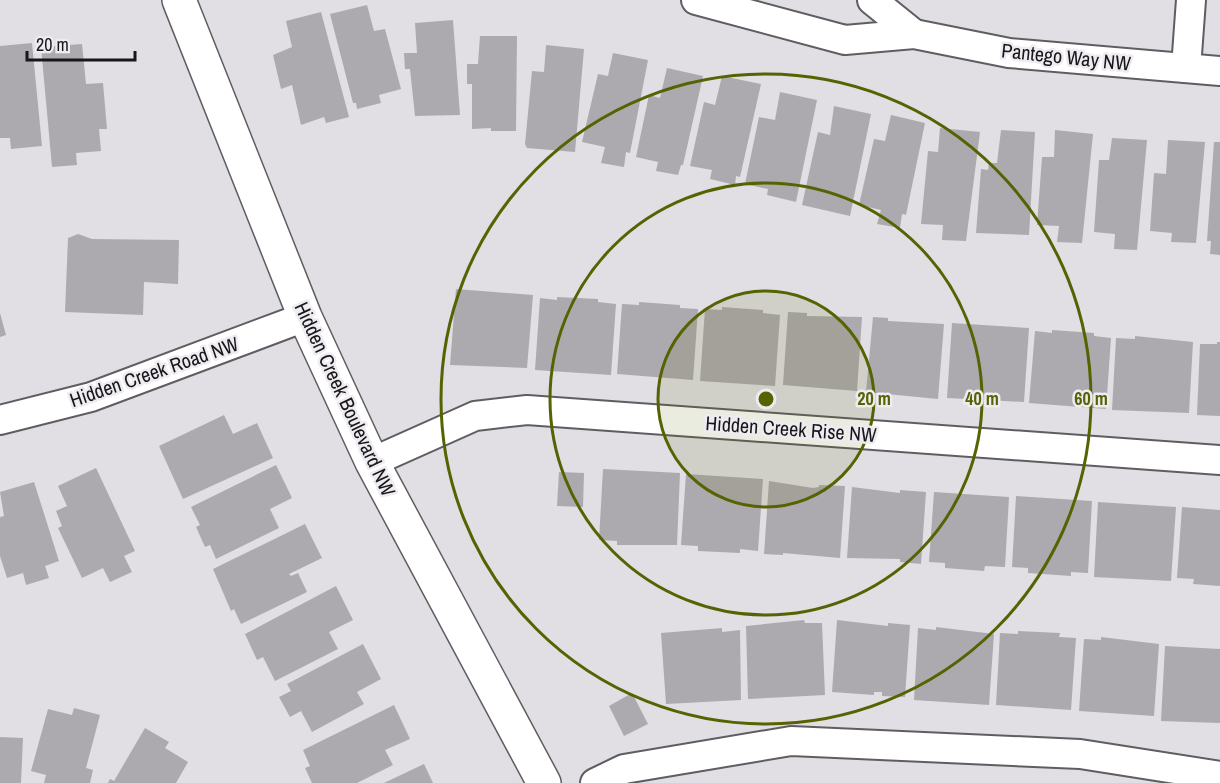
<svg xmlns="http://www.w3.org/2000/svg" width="1220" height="783" font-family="'Archivo Narrow',sans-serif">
<rect width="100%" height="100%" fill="#e1dee4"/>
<g fill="#adaaaf">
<polygon points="367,5 374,31 385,29 401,89 379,95 381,103 357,109 356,103 353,103 330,14"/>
<polygon points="321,12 349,117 326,123 324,117 301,125 292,85 281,89 273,55 292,47 286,21"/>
<polygon points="453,20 460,115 415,116 410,69 405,69 404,53 417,53 415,23"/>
<polygon points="480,36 517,36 516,131 491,131 491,128 472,129 472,84 467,84 467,64 478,64"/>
<polygon points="32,43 42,146 11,149 10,138 0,138 0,46"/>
<polygon points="82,44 86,84 103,83 107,129 99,129 101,151 76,153 77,165 52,167 41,47"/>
<polygon points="546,45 584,49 575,152 527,148 525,144 532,71 544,72"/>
<polygon points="613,53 648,60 630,153 626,152 624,167 601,163 605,147 582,142 598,74 608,76"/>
<polygon points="667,68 703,76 683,165 681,165 678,175 656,171 658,162 636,157 649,95 660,98"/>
<polygon points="722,76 761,84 740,177 736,176 735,185 710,179 712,170 690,166 704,102 715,105"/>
<polygon points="780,92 817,100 796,202 767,195 768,189 745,184 759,117 775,120"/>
<polygon points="834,106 871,114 850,216 802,205 818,132 830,135"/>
<polygon points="891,115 925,123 906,215 902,214 900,228 877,224 881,210 859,205 874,139 885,141"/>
<polygon points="940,128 980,132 966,241 942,240 943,225 921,224 928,151 938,152"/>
<polygon points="1001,130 1035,132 1029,235 976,233 981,169 988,170 989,163 997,163"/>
<polygon points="1055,130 1093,134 1082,243 1057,242 1059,226 1037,225 1042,157 1054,157"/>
<polygon points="1112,138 1147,140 1137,250 1114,249 1115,234 1094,232 1099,160 1109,160"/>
<polygon points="1168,140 1205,142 1196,243 1171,242 1172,233 1150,231 1154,173 1166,174"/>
<polygon points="1214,142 1220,142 1220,255 1210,254 1211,241 1207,241"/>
<polygon points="78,234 92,239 179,240 178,284 144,282 143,315 65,312 68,238"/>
<polygon points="456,289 533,295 527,368 450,365"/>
<polygon points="557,297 598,299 598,302 616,304 611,375 535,370 540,298 557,300"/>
<polygon points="639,302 680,305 680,308 698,309 693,380 617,374 622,304 639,305"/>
<polygon points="722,307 763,310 763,313 780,315 775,386 700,381 705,309 722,310"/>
<polygon points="788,312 807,313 807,316 862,317 857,391 783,385"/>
<polygon points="0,313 6,335 0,337"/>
<polygon points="873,317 888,318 888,321 944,324 938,399 866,392"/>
<polygon points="952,323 1029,328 1024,402 947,398"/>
<polygon points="1052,330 1094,333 1094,336 1111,338 1106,409 1029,403 1035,331 1052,333"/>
<polygon points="1135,336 1193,342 1189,413 1112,410 1116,338 1135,339"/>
<polygon points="1217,342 1220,342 1220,416 1197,415 1200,344 1217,344"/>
<polygon points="224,415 233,434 257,423 273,458 183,499 159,446"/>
<polygon points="276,465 292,498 270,509 279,528 216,559 210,545 205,547 196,527 200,525 191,507"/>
<polygon points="96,468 135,551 124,556 132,572 110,582 103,568 82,578 58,528 62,526 56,511 67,506 58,486"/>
<polygon points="603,469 680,473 677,545 617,545 617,541 599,540"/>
<polygon points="559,472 584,473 583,507 557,506"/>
<polygon points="686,474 763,479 758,551 740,549 740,553 698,551 698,546 681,545"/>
<polygon points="769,481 813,488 819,487 819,485 845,486 840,558 783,553 783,555 764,554"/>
<polygon points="34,482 59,561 45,566 49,578 26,585 23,573 7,578 0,556 0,517 4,516 0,492"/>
<polygon points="852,487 900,493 900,490 926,492 921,564 900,562 900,559 847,558"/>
<polygon points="934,492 1009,497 1005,567 985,566 984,571 945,568 945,563 929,562"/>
<polygon points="1016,496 1092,501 1088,573 1071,572 1071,576 1028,573 1028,568 1012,567"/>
<polygon points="1098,502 1176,507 1171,581 1094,577"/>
<polygon points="1182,507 1220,510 1220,586 1193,584 1194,579 1177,578"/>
<polygon points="305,524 322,558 289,574 291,576 298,573 307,592 241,624 234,609 231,611 213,569"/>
<polygon points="336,586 353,620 329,632 338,649 275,681 263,657 257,660 245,634"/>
<polygon points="804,620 805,623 822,623 825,695 748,699 746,626"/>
<polygon points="837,620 888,626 888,623 910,625 905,697 882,696 882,692 874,692 874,695 832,692"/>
<polygon points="936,627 994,634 989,705 914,700 918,628 936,630"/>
<polygon points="722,628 722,632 740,630 741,700 666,704 661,633"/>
<polygon points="1018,631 1060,633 1059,637 1076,638 1071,710 996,705 1000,633 1018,634"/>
<polygon points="1101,637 1159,644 1154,716 1079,711 1084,639 1101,640"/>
<polygon points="363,644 381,679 357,692 364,704 312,732 301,711 290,717 279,697 291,691 287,684"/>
<polygon points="1165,646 1220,649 1220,723 1161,721"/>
<polygon points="632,693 648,724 624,736 609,706"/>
<polygon points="394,705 410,739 385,750 393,765 357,783 312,783 305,768 310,766 303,750"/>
<polygon points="74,708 100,715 86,768 93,770 90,783 44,783 46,775 31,771 48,709 72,715"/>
<polygon points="145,728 169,742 165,748 188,762 176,783 108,783 110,779 114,781"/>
<polygon points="0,737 23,738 21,783 0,783"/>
<polygon points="424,764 433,783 384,783"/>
</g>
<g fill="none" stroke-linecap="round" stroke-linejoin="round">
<g stroke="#605d62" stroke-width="32">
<g id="minor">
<polyline points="696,0 845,40 914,34 1009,53 1220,71"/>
<polyline points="872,0 914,34"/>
<polyline points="1186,68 1191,0"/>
<polyline points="0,420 91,397 305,317"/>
<polyline points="372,462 475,416 527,410 1220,460"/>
<polyline points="595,783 624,769 791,741 1080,754 1220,776"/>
</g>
</g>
<g stroke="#605d62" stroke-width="36">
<polyline id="tertiary" points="179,0 305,317 372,462 544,783"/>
</g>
<use href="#minor" stroke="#fff" stroke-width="28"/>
<use href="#tertiary" stroke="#fff" stroke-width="33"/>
</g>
<circle cx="766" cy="399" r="108" fill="#576202" fill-opacity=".12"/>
<g fill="none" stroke="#576202" stroke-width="3">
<circle cx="766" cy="399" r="108"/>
<circle cx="766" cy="399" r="216"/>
<circle cx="766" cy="399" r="325"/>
</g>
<g text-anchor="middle" stroke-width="5" stroke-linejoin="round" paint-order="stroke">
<g font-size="20" fill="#171618" stroke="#eeebf1">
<text transform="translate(1066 57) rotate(6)" y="7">Pantego Way NW</text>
<text transform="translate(154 372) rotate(-19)" y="7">Hidden Creek Road NW</text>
<text transform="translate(345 399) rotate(65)" y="7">Hidden Creek Boulevard NW</text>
<text transform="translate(791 429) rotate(4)" y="7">Hidden Creek Rise NW</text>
</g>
</g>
<circle cx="766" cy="399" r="9" fill="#576202" stroke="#eeebf1" stroke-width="3"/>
<g font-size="18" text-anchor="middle" font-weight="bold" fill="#576202" stroke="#eeebf1" stroke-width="5" stroke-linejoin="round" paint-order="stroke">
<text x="874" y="405">20 m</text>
<text x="982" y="405">40 m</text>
<text x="1091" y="405">60 m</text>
</g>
<path d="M27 51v9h108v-9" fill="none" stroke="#171618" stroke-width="3"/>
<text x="36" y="51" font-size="18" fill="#171618" stroke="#eeebf1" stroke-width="4.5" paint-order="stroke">20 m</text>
</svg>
